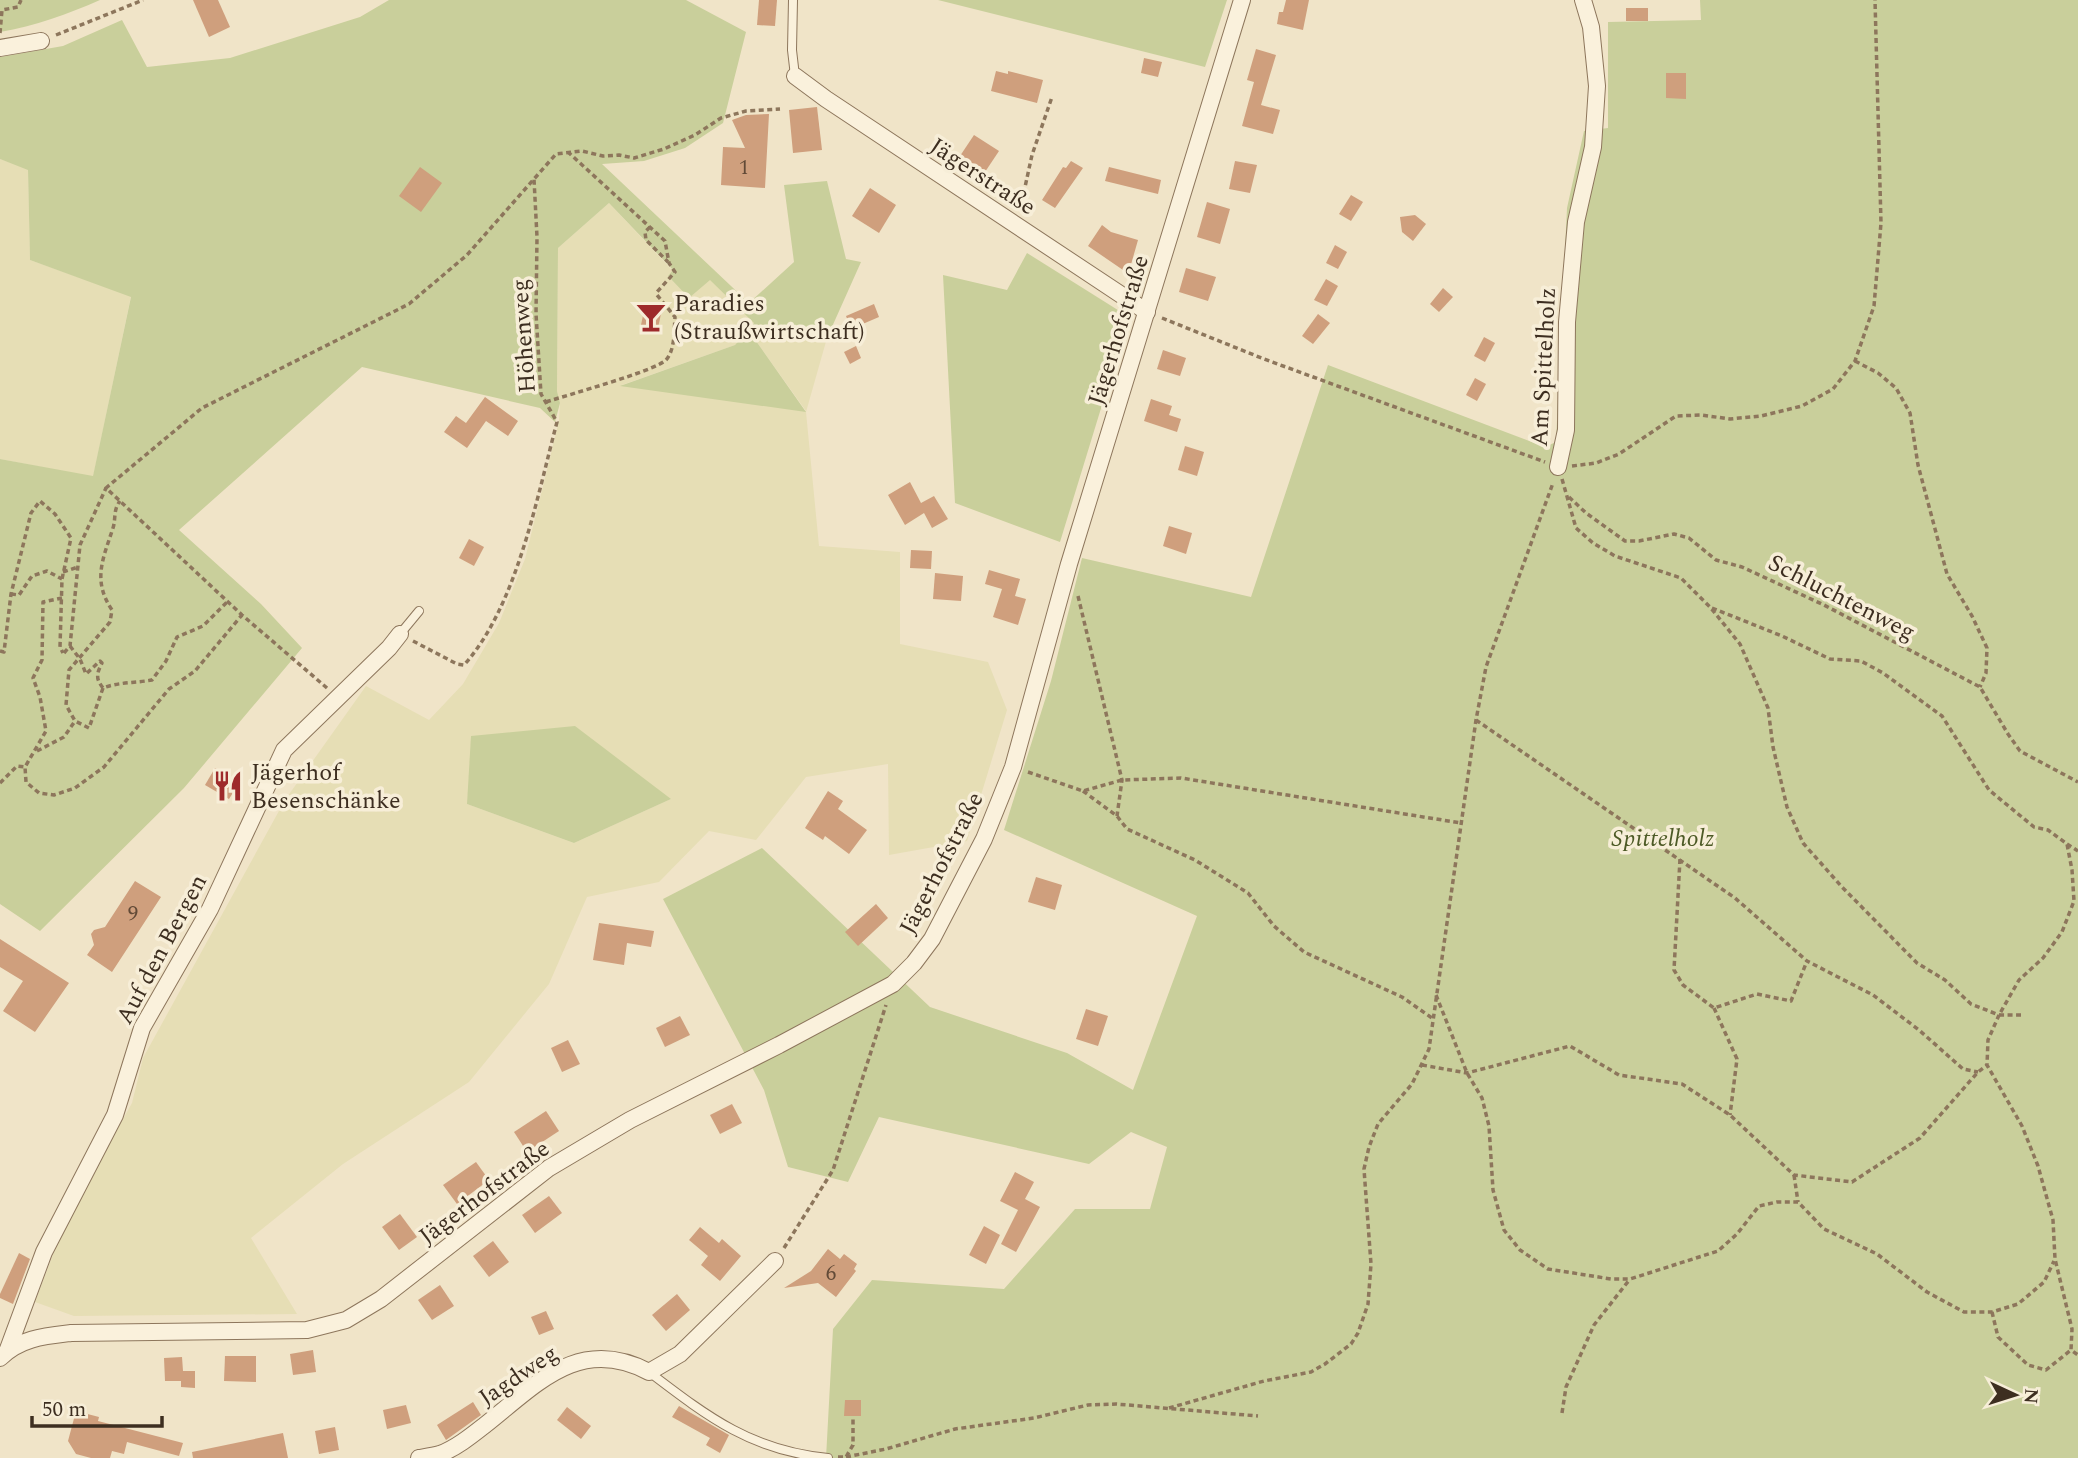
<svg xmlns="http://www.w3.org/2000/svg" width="2078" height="1458" font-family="Spectral,serif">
<rect width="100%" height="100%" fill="#f0e4c8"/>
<g fill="#e6deb5" fill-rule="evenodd">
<polygon points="0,159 28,169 30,260 131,296 93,477 0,459"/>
<path d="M609,203L673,271L668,276L689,298L710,279L755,321L735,345L622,385L806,411L756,341L777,335L782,331L827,338L806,412L819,546L900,552V644L988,662L1007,710L967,841L889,855L888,764L806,777L756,840L709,831L659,882L587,897L549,984L469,1082L343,1164L251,1238L297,1314L74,1316L35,1302L65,1223L132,1103L143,1058L285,800L366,686L429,720L463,684L499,623L525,559L559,421L560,403L557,391L558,248ZM671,799L574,843L467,804Z"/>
</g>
<g fill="#c9cf9b">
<path d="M0,0H100C68,14 35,26 0,32Z"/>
<polygon points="389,0 686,0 746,32 723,123 685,148 644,161 602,164 749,303 794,262 784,185 827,181 846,259 861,262 827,338 782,331 777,335 756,341 806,412 620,386 735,345 754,323 710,280 689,298 668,276 673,270 609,203 558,248 557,391 560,403 555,422 540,408 362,367 179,530 261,604 302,648 184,788 40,931 0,904 0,459 93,476 131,297 30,260 28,170 0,159 0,57 63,46 122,20 147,67 230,58 360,17"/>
<polygon points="938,0 1227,0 1205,67"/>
<polygon points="1700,0 2078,0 2078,1458 826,1458 833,1329 872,1280 1004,1289 1075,1209 1150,1209 1167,1147 1131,1132 1089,1164 879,1117 848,1182 788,1167 764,1090 663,899 762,848 930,1007 1067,1053 1133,1090 1197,916 1004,830 1051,681 1082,558 1251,597 1328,365 1545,447 1556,442 1567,208 1584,131 1608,128 1608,22 1701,20"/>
<polygon points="1027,253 1129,317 1060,542 955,503 943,275 1007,290"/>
<polygon points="575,726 671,799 574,843 467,804 471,736"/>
</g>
<g fill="#cf9f7d">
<polygon points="193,0 218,0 230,27 209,37"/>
<polygon points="759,0 777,0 775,26 757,25"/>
<polygon points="1286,0 1309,0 1303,30 1277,24 1279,12 1283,12"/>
<rect x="1626" y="8" width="22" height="13"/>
<polygon points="1256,49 1276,55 1261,105 1280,110 1273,134 1242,126 1254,82 1247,80"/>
<polygon points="1144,58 1162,62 1158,77 1141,73"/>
<polygon points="996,71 1008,74 1008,71 1043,80 1037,103 991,91"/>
<polygon points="1666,73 1686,73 1686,99 1666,98"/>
<polygon points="817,107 822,150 793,153 789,110"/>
<polygon points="769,114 765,188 721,185 723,147 745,148 732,120 746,115"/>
<polygon points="974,135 999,151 983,175 958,159"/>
<polygon points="1071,161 1083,168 1055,208 1042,200 1063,167 1066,168"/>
<polygon points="1235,161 1257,165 1250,193 1229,189"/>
<polygon points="420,167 442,183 421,212 399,196"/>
<polygon points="1109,167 1161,180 1158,194 1105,181"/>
<polygon points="870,188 896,205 879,233 852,216"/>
<polygon points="1351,195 1363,202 1351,221 1339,214"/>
<polygon points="1207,202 1230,209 1220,244 1197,237"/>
<polygon points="1415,215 1426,224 1413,241 1402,232 1400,217"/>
<polygon points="1102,225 1111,232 1138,240 1130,268 1123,270 1088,246"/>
<polygon points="1335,245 1347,252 1338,269 1326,263"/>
<polygon points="1186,268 1216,277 1208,301 1179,292"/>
<polygon points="1326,279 1338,286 1327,306 1314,300"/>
<polygon points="1443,288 1453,297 1439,312 1430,304"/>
<polygon points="874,304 879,317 851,329 846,316"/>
<polygon points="645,306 662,309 658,328 641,325"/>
<polygon points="1318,314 1330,323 1313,344 1302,336"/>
<polygon points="1484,337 1495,343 1485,362 1474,356"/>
<polygon points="856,346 861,358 850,364 844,352"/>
<polygon points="1163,350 1186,358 1180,376 1157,369"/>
<polygon points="1475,378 1486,384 1477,401 1466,395"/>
<polygon points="485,397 518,421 508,436 486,421 467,448 444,432 456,416 466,423"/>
<polygon points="1151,399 1172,406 1169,415 1181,419 1177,432 1144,421"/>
<polygon points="1185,446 1204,452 1197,476 1178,470"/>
<polygon points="910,482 921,503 934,496 948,519 932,528 924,513 905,525 888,495"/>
<polygon points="1169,526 1192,533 1186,554 1163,546"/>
<polygon points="469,539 484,547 474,566 459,558"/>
<polygon points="911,550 932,551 931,569 910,568"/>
<polygon points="989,570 1020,579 1015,596 1026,599 1018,625 993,617 1002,589 985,584"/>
<polygon points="935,573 963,576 961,601 933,599"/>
<polygon points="215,768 239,783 229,799 205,785"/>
<polygon points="828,791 843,801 838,809 867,830 849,854 825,836 823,840 805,828"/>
<polygon points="1036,877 1062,885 1055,910 1028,902"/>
<polygon points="135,881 161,897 112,972 87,955 94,945 91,934 94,930 105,927"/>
<polygon points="876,904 888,918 858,946 845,932"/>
<polygon points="599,923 654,931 651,947 627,943 624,965 593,960"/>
<polygon points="0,939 69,983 35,1032 3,1011 23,981 0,967"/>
<polygon points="1086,1009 1108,1016 1098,1046 1076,1039"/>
<polygon points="680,1016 690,1035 665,1047 656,1028"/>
<polygon points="568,1040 580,1064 562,1072 551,1048"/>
<polygon points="732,1104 742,1123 720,1134 710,1115"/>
<polygon points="546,1111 559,1131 527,1152 514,1132"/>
<polygon points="476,1162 489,1180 457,1204 443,1185"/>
<polygon points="1015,1172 1034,1182 1025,1199 1040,1207 1016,1252 1001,1244 1018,1210 1000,1201"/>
<polygon points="549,1196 562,1213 535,1233 522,1215"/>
<polygon points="400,1214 417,1237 399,1250 382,1227"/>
<polygon points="984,1226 1000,1235 986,1264 969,1255"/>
<polygon points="700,1227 719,1243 722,1239 741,1256 720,1281 701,1265 708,1256 689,1240"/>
<polygon points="493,1241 509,1262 489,1277 473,1256"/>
<polygon points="828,1249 840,1259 844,1254 857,1264 854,1269 856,1271 836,1297 818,1283 784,1288 811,1271"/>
<polygon points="19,1253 30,1259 13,1304 0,1298 0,1294"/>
<polygon points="440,1285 454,1306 432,1320 418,1300"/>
<polygon points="677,1294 690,1310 666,1331 652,1315"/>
<polygon points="546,1311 554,1329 539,1335 531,1317"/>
<polygon points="313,1350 316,1372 293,1375 290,1354"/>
<polygon points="225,1356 256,1356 256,1382 224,1381"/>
<polygon points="182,1357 183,1371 195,1371 195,1388 181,1387 181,1381 165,1381 164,1358"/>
<polygon points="845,1400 861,1400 861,1416 844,1416"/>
<polygon points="473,1402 481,1415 446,1440 437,1425"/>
<polygon points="406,1405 411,1423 387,1429 383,1410"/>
<polygon points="679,1406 729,1435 720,1453 706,1445 710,1438 672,1417"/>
<polygon points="567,1407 591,1426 581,1439 557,1420"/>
<polygon points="76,1411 99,1417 98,1421 183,1443 179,1456 127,1442 124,1454 112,1451 110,1458 91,1458 76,1454 68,1441"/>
<polygon points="335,1427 339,1450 319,1454 315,1431"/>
<polygon points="283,1433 288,1458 193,1458 192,1452"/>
</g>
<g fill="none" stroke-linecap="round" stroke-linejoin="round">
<g stroke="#8d765c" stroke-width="10">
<g id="lane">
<polyline points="793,0 792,50 795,76"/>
<polyline points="400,634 419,611"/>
<path d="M649,1372C708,1417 752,1451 828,1458"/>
</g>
</g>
<g stroke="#8d765c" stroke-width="18">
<g id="street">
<polyline points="0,48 41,41"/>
<polyline points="795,76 826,99 1147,312"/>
<polyline points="1558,467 1566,430 1567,322 1576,222 1593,147 1597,86 1591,27 1583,0"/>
<polyline points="8,1349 44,1252 115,1115 142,1028 210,909 284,750 389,648 400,634"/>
<path d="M0,1358C20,1338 45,1336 71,1333L307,1330L346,1320L381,1299L549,1168L630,1120L779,1045L893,984L914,963L932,939L984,839L1013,767L1069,564L1242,0"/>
<path d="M419,1458C425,1457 433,1456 440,1454C456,1448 471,1436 485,1425C537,1384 579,1335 649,1372L680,1354L775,1261"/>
</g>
</g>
<g stroke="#8d765c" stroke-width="3.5" stroke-dasharray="5 3.5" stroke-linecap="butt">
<polyline points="0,33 2,10 18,7 21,0"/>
<polyline points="56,35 143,0"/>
<polyline points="1020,210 1032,155 1052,97"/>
<polyline points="650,227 645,232 646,240 668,262"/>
<polyline points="1162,318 1264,359 1545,462"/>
<polyline points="1855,361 1878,373 1896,388 1910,413 1918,465 1947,574 1972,616 1987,648 1986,673 1980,687"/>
<path d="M546,402C567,395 655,371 666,360C675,350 674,331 675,317L657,295V292L675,272L669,263L665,241L568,152"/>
<polyline points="1572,466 1596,463 1619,454 1676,416 1701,415 1730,419 1761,416 1802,406 1833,389 1855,361 1874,306 1881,223 1875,0"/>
<polyline points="1562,479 1576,528 1593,543 1615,556 1681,578 1710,607 1740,644 1768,708 1773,747 1787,807 1803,843 1842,887 1917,963 1945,980 1971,1004 1999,1015 1988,1040 1987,1065 2022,1126 2038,1166 2053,1220 2055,1259 2072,1329 2071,1350 2078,1355"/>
<polyline points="1569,497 1586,513 1625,541 1639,541 1674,534 1689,538 1716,560 1742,567 1824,605 1980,687 2008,734 2020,751 2078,782"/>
<polyline points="63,572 78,567"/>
<polyline points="11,594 19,595 32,576 47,571 62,579"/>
<polyline points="1078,596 1122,780 1117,816"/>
<polyline points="62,598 43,602 42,660 33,678 40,697 46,731 25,767 26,782 39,793 54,795 75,788 104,767 169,689 195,671 242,615"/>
<polyline points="1712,608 1782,636 1830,659 1861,661 1883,673 1942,716 1989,790 2034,827 2048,830 2067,844 2072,870 2074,901 2062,932 2043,958 2019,980 1999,1015 2021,1015"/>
<path d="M413,641L457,664L464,665C517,606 537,497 557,422L541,394L536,314L537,237L534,179"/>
<path d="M70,646L80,659L86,674L100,661L102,663C97,673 95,678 103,688C118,682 136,683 152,680L166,661L177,637L203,626L227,602"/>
<polyline points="0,651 4,652 11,594 31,513 40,501 55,514 71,538 62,579 60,647 63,653"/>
<polyline points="64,653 70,646 80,545 106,488"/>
<path d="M103,688L89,728L75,721L66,705L69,670L110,622L112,610C92,580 103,559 113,528C116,519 113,510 120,501"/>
<polyline points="327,688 242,615 106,488 202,408 409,304 467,255 556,154 582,151 603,156 619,155 634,158 664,149 695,135 721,118 746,111 780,109"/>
<polyline points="1476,720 1735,898 1807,961 1873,995 1919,1030 1963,1069 1978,1072"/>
<polyline points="37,751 64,737 75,721"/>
<polyline points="1028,772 1083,791 1122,780 1181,778 1461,823"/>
<polyline points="0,783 17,766 25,767"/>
<polyline points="1083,791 1117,816 1127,829 1195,860 1248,893 1274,926 1304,952 1402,997 1432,1018"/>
<polyline points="2067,844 2078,851"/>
<polyline points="1680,859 1674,970 1683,985 1714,1008 1757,994 1791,1001 1807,961"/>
<polyline points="1436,995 1467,1073 1482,1098 1489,1126 1493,1190 1504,1230 1520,1250 1548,1269 1611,1279 1630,1279 1718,1251 1737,1234 1759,1206 1777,1202 1798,1202 1824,1229 1877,1254 1927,1292 1964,1312 1992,1312 2018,1304 2044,1282 2054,1261"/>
<polyline points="1714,1008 1737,1059 1730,1115"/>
<polyline points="1422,1065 1467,1073 1570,1046 1619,1075 1682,1084 1730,1115 1794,1175 1852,1182 1920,1138 1978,1072 1987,1065"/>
<polyline points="1794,1175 1798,1202"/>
<polyline points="784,1248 833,1170 886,1005"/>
<polyline points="1992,1312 1998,1337 2028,1365 2046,1370 2071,1350"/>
<polyline points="1169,1408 1264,1381 1311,1372 1325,1364 1351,1344 1358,1333 1368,1304 1371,1264 1364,1169 1369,1147 1378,1124 1412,1084 1429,1049 1476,720 1486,667 1553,483"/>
<polyline points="1562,1413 1566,1387 1594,1325 1630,1279"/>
<polyline points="838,1457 846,1457 853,1445 853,1419"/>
<polyline points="846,1457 886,1449 955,1429 1034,1418 1088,1405 1116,1404 1258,1416"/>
</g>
<use href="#lane" stroke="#faf1dc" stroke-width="8"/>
<use href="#street" stroke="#faf1dc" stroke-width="16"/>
</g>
<defs>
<g id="bar-bare" transform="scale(2.415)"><path d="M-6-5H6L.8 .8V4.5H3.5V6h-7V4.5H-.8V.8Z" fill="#9e2a2b" stroke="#f7eed8" stroke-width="2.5" paint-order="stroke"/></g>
<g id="restaurant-bare" transform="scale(2.415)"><path d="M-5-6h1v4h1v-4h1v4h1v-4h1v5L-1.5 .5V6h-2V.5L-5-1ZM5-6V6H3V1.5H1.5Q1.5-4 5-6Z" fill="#9e2a2b" stroke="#f7eed8" stroke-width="2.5" paint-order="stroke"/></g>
</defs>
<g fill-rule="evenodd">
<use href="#bar-bare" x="651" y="317"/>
<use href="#restaurant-bare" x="228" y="786"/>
</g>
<g text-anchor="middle" stroke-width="7" stroke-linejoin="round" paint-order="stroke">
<g font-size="21" fill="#624a37">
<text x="744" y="174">1</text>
<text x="133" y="920">9</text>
<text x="831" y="1280">6</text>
</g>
<g font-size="24" fill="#3d2e20" stroke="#f7eed8">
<text transform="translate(983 176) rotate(33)" y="8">Jägerstraße</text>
<text transform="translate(1118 330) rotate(-73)" y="8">Jägerhofstraße</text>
<text transform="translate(523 336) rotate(-94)" y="8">Höhenweg</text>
<text transform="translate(1543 367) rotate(-87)" y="8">Am Spittelholz</text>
<text transform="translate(1842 597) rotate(27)" y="8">Schluchtenweg</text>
<text transform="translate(941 863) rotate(-63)" y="8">Jägerhofstraße</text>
<text transform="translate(161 949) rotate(-62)" y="8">Auf den Bergen</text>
<text transform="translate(484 1192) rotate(-37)" y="8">Jägerhofstraße</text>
<text transform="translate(518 1375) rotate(-34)" y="8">Jagdweg</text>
</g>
<g font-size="24" fill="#3d2e20" stroke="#f7eed8" text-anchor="start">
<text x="674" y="311">Paradies<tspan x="674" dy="28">(Straußwirtschaft)</tspan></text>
<text x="251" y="780">Jägerhof<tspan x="251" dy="28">Besenschänke</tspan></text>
</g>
<g font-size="24" font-style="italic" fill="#4d5a26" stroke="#f7eed8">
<text x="1663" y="846">Spittelholz</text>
</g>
</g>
<g transform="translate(2015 1395) rotate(94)" stroke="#f7eed8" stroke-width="5" paint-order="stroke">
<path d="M0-5L12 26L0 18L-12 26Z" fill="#3d2e20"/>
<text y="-10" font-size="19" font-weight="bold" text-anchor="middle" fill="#3d2e20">N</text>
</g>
<path d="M32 1416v10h130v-10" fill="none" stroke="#3d2e20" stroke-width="3.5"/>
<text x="42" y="1416" font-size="21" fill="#3d2e20" stroke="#f7eed8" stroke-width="5" paint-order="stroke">50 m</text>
</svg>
